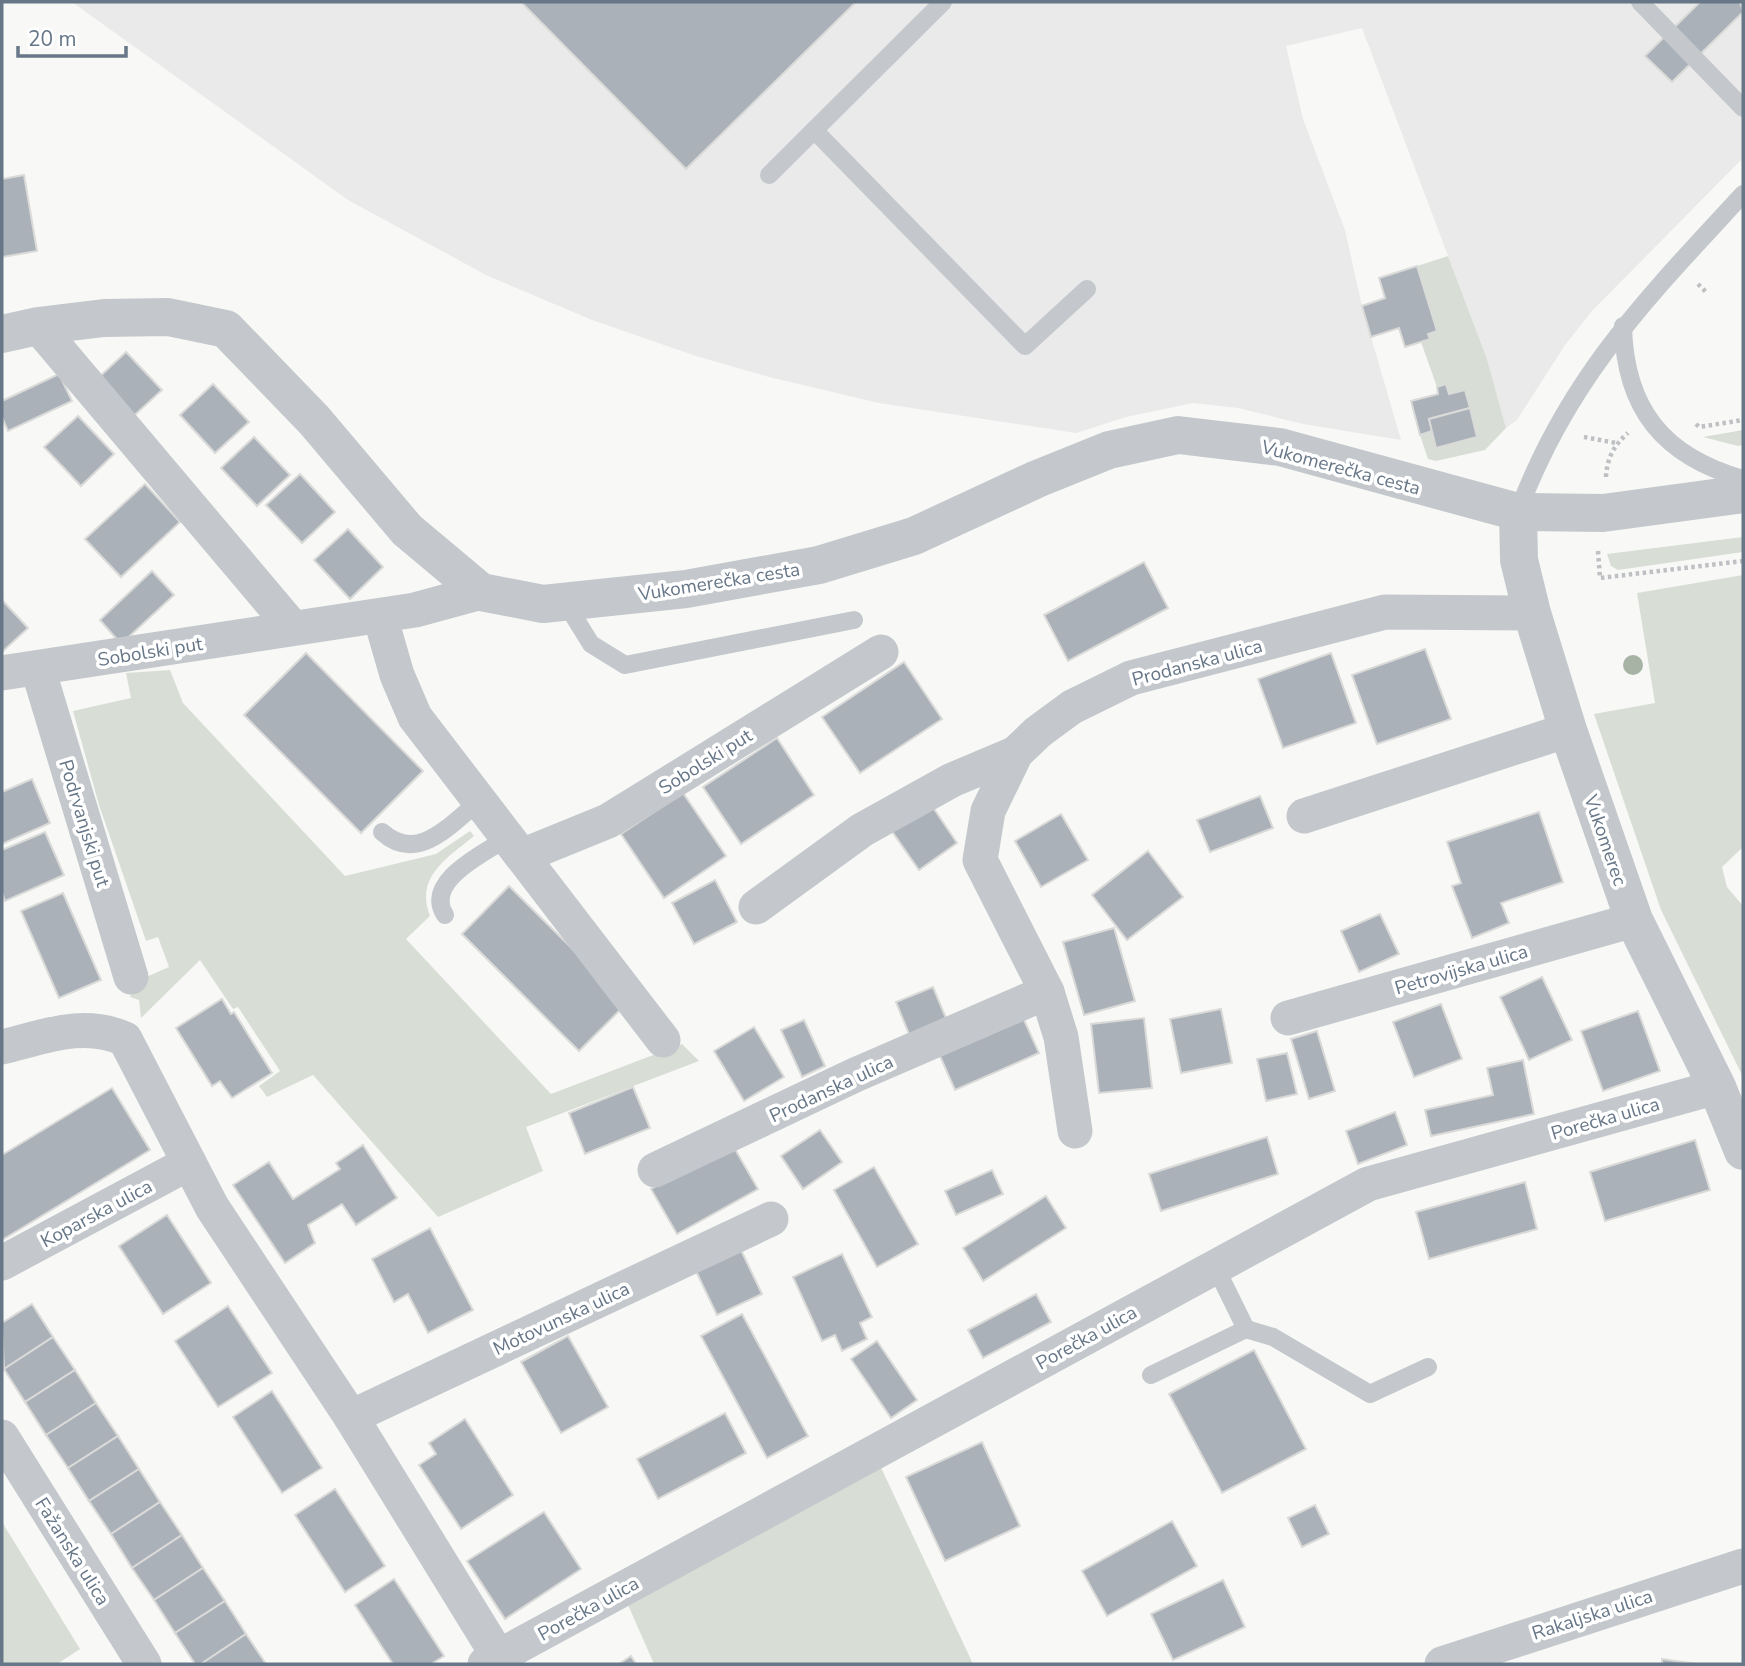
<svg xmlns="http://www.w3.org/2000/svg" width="1745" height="1666" font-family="'Nunito Sans',sans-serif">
<rect width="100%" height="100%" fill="#f8f9f6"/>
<polygon fill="#e9eae9" points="72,2 1743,2 1743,158 1592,311 1565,345 1517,420 1506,428 1487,359 1362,28 1286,46 1303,119 1345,230 1362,306 1401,440 1303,424 1238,408 1193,403 1126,417 1076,433 879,403 769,377 696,356 592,320 488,276 348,200"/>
<g fill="#d8ded5">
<polygon points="1448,256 1487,359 1506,428 1485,450 1436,461 1428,459 1420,435 1432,431 1436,447 1477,436 1465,390 1449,394 1446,384 1437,387 1421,342 1430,339 1428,334 1437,331 1417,266"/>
<polygon points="1743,430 1743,445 1738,446 1703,437"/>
<polygon points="1743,537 1743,552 1618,570 1611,566 1607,554"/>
<polygon points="1743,575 1743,847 1722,867 1727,887 1743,906 1743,1077 1661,910 1594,714 1655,703 1637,593"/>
<path d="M170,670L183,703L345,876L436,854L470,831L474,836C446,859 415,877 430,916L406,939L551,1094L682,1044L699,1061L526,1127L543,1171L438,1217L313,1075L267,1097L259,1086L280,1071L238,1007L233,1009L200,960L141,1018L139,1000L130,997L132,992L128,985L169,967L158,937L146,941L99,805L73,711L131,698L126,673Z"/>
<polygon points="877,1459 973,1664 654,1664 628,1605"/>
<polygon points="2,1522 80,1649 57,1664 2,1664"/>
</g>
<g fill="#aab1b9" stroke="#dadad8" stroke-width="2">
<polygon points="521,2 856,2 686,169"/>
<polygon points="1700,2 1740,2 1743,12 1672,82 1645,56"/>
<polygon points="24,175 37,251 2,257 2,179"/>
<polygon points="1417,266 1437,331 1428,334 1430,339 1405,347 1399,328 1371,337 1362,306 1385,298 1379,278"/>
<polygon points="126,352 162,390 128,421 93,383"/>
<polygon points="59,374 72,401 8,431 2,417 2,401"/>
<polygon points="213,384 249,422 215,453 180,415"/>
<polygon points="1446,384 1449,394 1465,390 1470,408 1429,419 1432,431 1420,435 1411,401 1438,394 1437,387"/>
<polygon points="1470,408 1477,437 1436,448 1429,419"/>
<polygon points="78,416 114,454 81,486 44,447"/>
<polygon points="254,437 290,475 257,506 221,468"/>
<polygon points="300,474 335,512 302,543 266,505"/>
<polygon points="145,484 180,522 121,577 85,539"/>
<polygon points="348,529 383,567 350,599 314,560"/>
<polygon points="1144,562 1168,608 1068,661 1044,615"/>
<polygon points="152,571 174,595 121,644 100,620"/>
<polygon points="2,600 28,628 2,652"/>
<polygon points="1425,649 1451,719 1377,744 1352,675"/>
<polygon points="306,653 423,771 361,833 244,715"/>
<polygon points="1331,653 1356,723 1283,748 1258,679"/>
<polygon points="904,662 942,719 860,773 822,717"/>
<polygon points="777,738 814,795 741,844 703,787"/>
<polygon points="32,779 50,823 2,844 2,792"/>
<polygon points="683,793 726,856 664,898 621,834"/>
<polygon points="1260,796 1273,828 1210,852 1197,820"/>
<polygon points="928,800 957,843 919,870 889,827"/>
<polygon points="1539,812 1563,882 1501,903 1509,923 1472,938 1452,886 1461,883 1447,842"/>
<polygon points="1061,814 1088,860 1041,887 1015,841"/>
<polygon points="45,832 64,875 5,901 2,892 2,850"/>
<polygon points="1148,851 1183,897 1127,940 1092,895"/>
<polygon points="715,880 737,922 694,944 672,903"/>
<polygon points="509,886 627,1003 579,1051 462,934"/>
<polygon points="63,893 101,980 59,998 21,911"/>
<polygon points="1380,914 1399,954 1359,972 1341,931"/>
<polygon points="1114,928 1135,1001 1084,1015 1063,942"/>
<polygon points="1542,977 1572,1040 1529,1060 1500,997"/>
<polygon points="933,987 948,1023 911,1039 896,1002"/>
<polygon points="222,999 231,1014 234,1012 272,1073 232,1098 220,1081 212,1086 176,1028"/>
<polygon points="1441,1004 1462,1059 1414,1077 1393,1022"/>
<polygon points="1221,1009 1232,1063 1181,1073 1170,1019"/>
<polygon points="1020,1011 1039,1053 955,1090 936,1047"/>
<polygon points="1638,1011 1660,1071 1603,1091 1581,1031"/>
<polygon points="1144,1018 1152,1088 1099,1093 1091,1024"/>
<polygon points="804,1020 825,1066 802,1077 781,1030"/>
<polygon points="754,1027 784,1077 744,1101 714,1051"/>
<polygon points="1317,1031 1335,1091 1309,1099 1291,1039"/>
<polygon points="1287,1053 1297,1094 1266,1101 1257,1059"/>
<polygon points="1523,1060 1534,1114 1431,1136 1425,1110 1493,1095 1487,1068"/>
<polygon points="633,1087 650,1128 585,1154 569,1113"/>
<polygon points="112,1088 150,1150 2,1240 2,1155"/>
<polygon points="1395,1112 1407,1145 1358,1164 1346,1131"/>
<polygon points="820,1130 842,1162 803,1189 781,1156"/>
<polygon points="1267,1137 1278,1174 1161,1211 1149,1174"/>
<polygon points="1695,1140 1710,1190 1605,1221 1590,1172"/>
<polygon points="732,1144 758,1189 677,1234 651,1189"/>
<polygon points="363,1145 397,1198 356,1225 342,1204 308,1225 315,1243 285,1263 233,1185 269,1162 293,1199 340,1169 336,1163"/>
<polygon points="874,1167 918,1244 877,1267 834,1190"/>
<polygon points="992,1170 1003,1194 956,1215 945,1191"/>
<polygon points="1525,1182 1537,1229 1429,1259 1416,1212"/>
<polygon points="1046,1196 1066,1228 983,1281 963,1248"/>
<polygon points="167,1215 211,1283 163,1314 119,1246"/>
<polygon points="430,1228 473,1310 428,1333 408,1294 394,1302 372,1259"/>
<polygon points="740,1248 762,1294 717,1315 695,1269"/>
<polygon points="842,1254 872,1317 860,1323 867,1339 842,1351 835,1335 822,1341 793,1277"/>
<polygon points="1036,1294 1051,1322 983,1358 968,1330"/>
<polygon points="32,1304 53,1337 4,1369 2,1323"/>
<polygon points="228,1306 272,1373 218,1407 175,1341"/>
<polygon points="742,1314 808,1436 767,1458 701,1336"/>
<polygon points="568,1336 608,1407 561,1433 521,1362"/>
<polygon points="53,1337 75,1370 25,1402 4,1369"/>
<polygon points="877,1341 917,1400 891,1418 851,1359"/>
<polygon points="1254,1350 1306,1449 1222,1493 1169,1394"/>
<polygon points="75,1370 96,1403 46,1435 25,1402"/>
<polygon points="272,1391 322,1468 282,1493 233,1417"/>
<polygon points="96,1403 118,1436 68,1468 46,1435"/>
<polygon points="725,1413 746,1453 658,1499 637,1459"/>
<polygon points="465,1419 513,1495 461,1529 419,1465 436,1454 429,1443"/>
<polygon points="118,1436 139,1469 89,1501 68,1468"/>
<polygon points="982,1442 1020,1526 945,1561 906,1477"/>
<polygon points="139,1469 160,1502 111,1534 89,1501"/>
<polygon points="335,1489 385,1566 345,1592 295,1515"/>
<polygon points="160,1502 182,1535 132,1568 111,1534"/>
<polygon points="1315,1505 1329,1534 1302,1547 1288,1518"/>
<polygon points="544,1512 581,1569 505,1619 467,1561"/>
<polygon points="1172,1521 1197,1566 1107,1616 1082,1571"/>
<polygon points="182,1535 203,1568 154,1600 132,1568"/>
<polygon points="203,1568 225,1601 175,1633 154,1600"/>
<polygon points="394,1579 444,1656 431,1664 393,1664 355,1605"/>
<polygon points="1223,1580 1245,1627 1173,1660 1151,1614"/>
<polygon points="225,1601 246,1634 201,1664 195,1664 175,1633"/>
<polygon points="246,1634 266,1664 201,1664"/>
<polygon points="631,1656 636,1664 619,1664"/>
<polygon points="1662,1659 1697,1664 1662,1664"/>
</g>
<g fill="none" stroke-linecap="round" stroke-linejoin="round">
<g stroke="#bec0c3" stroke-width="4.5" stroke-dasharray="3.5 3.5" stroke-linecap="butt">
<polyline points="1698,284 1707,293"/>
<polyline points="1696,424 1699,427 1743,420"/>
<polyline points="1584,437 1616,443"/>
<path d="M1606,477C1607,458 1614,445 1628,433"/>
<polyline points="1598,551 1600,578 1743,561"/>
</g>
<g stroke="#c4c8cc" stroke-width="18">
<polyline points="1640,2 1743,108"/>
<polyline points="814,130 1025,346 1087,289"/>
<polyline points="769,175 943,2"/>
<path d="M1623,326C1625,409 1663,456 1743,479"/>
<path d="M1518,512C1568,377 1648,297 1743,194"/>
<polyline points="565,602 591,644 625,665 854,620"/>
<path d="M382,832C417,864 450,825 478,802"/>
<path d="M445,915C423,881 485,853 507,838"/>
<polyline points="1246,1329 1273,1337 1370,1394 1428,1367"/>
<polyline points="1151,1375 1246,1329 1215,1266"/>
</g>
<g stroke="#c4c8cc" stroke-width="35">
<polyline points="38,326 293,628"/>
<polyline points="380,616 397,675 415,717 663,1040"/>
<polyline points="38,669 131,977"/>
<polyline points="2,673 415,610 481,592"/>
<polyline points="1304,816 1568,730"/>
<polyline points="522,856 608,821 881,652"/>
<polyline points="756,907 862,830 952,780 1016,753"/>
<polyline points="1047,992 1061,1037 1075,1131"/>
<polyline points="1288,1018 1634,920"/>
<path d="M2,1047C44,1037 83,1020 125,1039L212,1207L351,1417L503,1664"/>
<polyline points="655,1170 855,1075 1047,992 980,860 988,811 1016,753 1038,732 1072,707 1131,678 1385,612 1532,613"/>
<polyline points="2,1263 189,1163"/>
<polyline points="351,1417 771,1219"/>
<polyline points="2,1437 144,1664"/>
<polyline points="485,1664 1368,1184 1717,1087"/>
<polyline points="1442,1664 1743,1566"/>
</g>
<g stroke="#c4c8cc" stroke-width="38">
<polyline points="2,334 38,326 104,318 168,317 226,329 314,420 407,530 481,592 543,604 686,589 819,565 914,536 1037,479 1109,450 1178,435 1280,447 1518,512 1603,513 1743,494"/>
<polyline points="1518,512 1519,560 1532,613 1568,730 1634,920 1717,1087 1743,1151"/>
</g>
</g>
<circle fill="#a7b3a5" cx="1633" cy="665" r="10"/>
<g text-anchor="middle" stroke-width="7" stroke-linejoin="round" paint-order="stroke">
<g font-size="19" fill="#677788" stroke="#fff">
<text transform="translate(1341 467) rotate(15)" y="7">Vukomerečka cesta</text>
<text transform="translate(719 581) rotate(-9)" y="7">Vukomerečka cesta</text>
<text transform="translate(150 651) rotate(-9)" y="7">Sobolski put</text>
<text transform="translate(1197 662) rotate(-15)" y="7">Prodanska ulica</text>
<text transform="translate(705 761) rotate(-32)" y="7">Sobolski put</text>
<text transform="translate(85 823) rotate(73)" y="7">Podrvanjski put</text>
<text transform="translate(1606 840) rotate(71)" y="7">Vukomerec</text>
<text transform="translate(1461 969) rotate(-16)" y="7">Petrovijska ulica</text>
<text transform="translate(831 1088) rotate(-25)" y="7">Prodanska ulica</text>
<text transform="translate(1605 1118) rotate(-16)" y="7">Porečka ulica</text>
<text transform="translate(96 1213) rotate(-28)" y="7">Koparska ulica</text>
<text transform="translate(561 1318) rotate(-25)" y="7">Motovunska ulica</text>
<text transform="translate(1086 1337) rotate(-29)" y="7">Porečka ulica</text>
<text transform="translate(73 1551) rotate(58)" y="7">Fažanska ulica</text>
<text transform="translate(588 1608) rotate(-29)" y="7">Porečka ulica</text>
<text transform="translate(1592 1614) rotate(-18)" y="7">Rakaljska ulica</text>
</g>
</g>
<rect width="1745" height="1666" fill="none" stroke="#677788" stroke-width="7"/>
<path d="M18 46v10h108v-10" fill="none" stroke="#677788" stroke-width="3.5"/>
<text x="28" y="46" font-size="21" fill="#677788" stroke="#ffffff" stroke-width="5" paint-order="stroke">20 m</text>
</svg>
